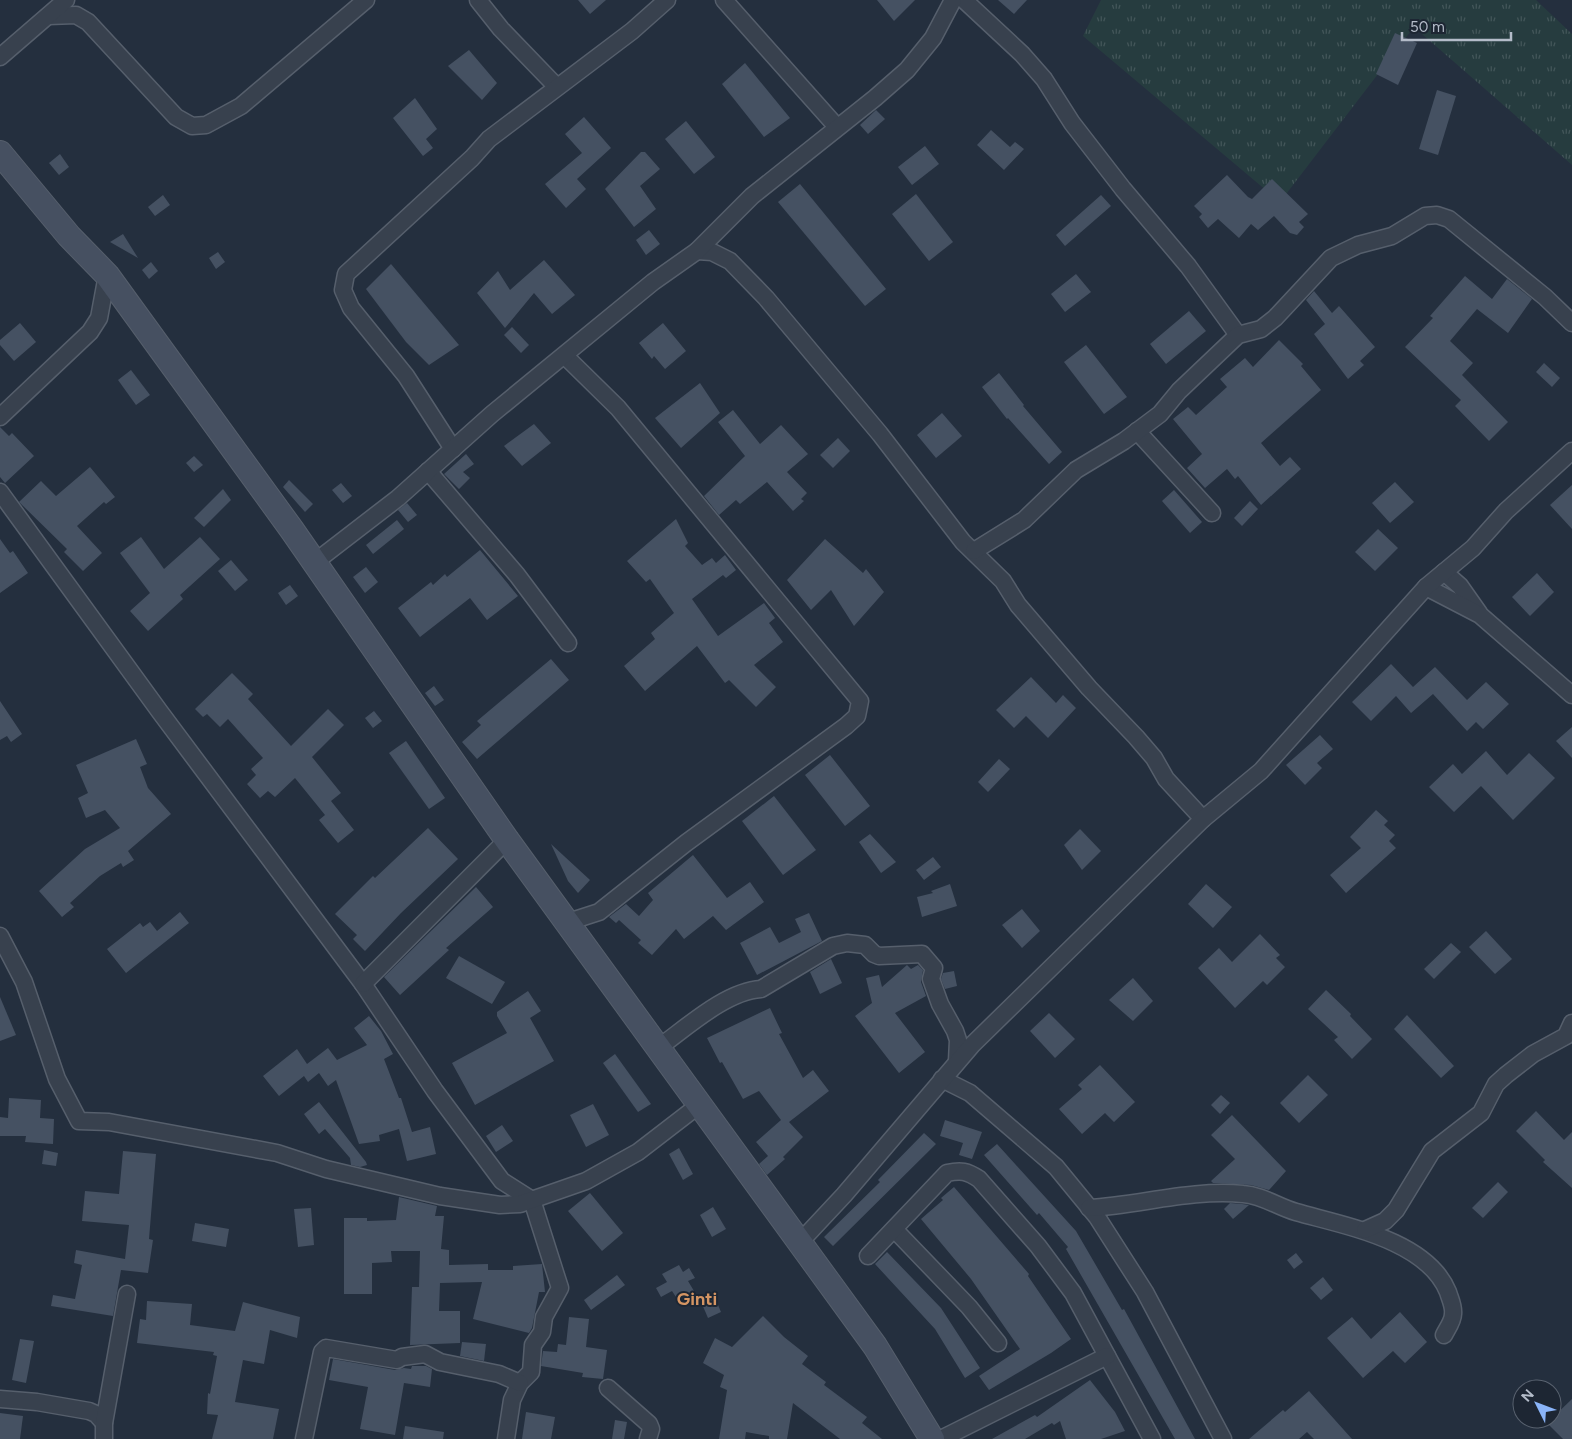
<svg xmlns="http://www.w3.org/2000/svg" width="1572" height="1439" font-family="Figtree,sans-serif">
<defs>
<pattern id="grass-tufts" width="24" height="20" patternUnits="userSpaceOnUse" patternTransform="scale(1.25)"><rect width="24" height="20" fill="#263c3f"/><path d="M3 7l-1-3M5 7V3M7 7l1-3M15 17l-1-3M17 17v-4M19 17l1-3" fill="none" stroke="#435659"/></pattern>
</defs>
<rect width="100%" height="100%" fill="#242f3e"/>
<polygon fill="url(#grass-tufts)" points="1101,0 1536,0 1572,34 1572,165 1414,27 1280,202 1083,36"/>
<g fill="#455162">
<polygon points="578,0 606,0 590,14"/>
<polygon points="877,0 915,0 894,21"/>
<polygon points="998,0 1027,0 1014,14"/>
<polygon points="1395,33 1417,43 1398,85 1376,74"/>
<polygon points="469,50 497,83 482,100 448,66"/>
<polygon points="745,63 790,118 764,137 722,84"/>
<polygon points="1437,90 1456,96 1438,155 1419,149"/>
<polygon points="415,98 437,129 426,139 433,148 423,156 393,118"/>
<polygon points="876,110 885,119 868,134 860,125"/>
<polygon points="584,117 611,148 577,179 586,189 566,208 545,184 582,153 565,134"/>
<polygon points="686,121 715,157 694,174 665,139"/>
<polygon points="991,130 1010,147 1015,142 1024,149 1004,170 977,145"/>
<polygon points="925,146 939,164 912,185 898,167"/>
<polygon points="641,152 645,152 660,169 640,186 656,209 634,227 605,189"/>
<polygon points="60,154 69,167 59,175 49,163"/>
<polygon points="1227,175 1248,197 1252,199 1272,179 1308,214 1299,222 1304,227 1297,235 1290,233 1274,216 1258,230 1251,224 1239,238 1218,219 1208,228 1199,217 1202,214 1194,206"/>
<polygon points="800,184 886,289 865,306 778,202"/>
<polygon points="916,194 953,242 929,261 892,214"/>
<polygon points="163,195 170,205 155,216 148,207"/>
<polygon points="1101,195 1111,206 1065,246 1056,235"/>
<polygon points="649,230 660,244 646,255 636,240"/>
<polygon points="123,234 138,258 110,242"/>
<polygon points="218,252 225,262 216,269 209,258"/>
<polygon points="544,260 575,295 552,314 534,293 505,328 477,293 498,271 510,290"/>
<polygon points="151,262 158,271 149,279 142,270"/>
<polygon points="391,264 459,345 429,365 406,342 366,289"/>
<polygon points="1076,274 1091,292 1065,312 1051,294"/>
<polygon points="1465,276 1492,299 1507,279 1532,299 1508,333 1477,309 1450,341 1473,363 1462,375 1508,422 1489,441 1455,406 1461,400 1405,347 1433,318 1430,316"/>
<polygon points="1314,291 1332,313 1339,306 1375,347 1360,361 1364,365 1348,379 1314,334 1325,324 1306,300"/>
<polygon points="1189,311 1206,331 1166,364 1150,344"/>
<polygon points="20,323 36,342 14,361 0,345 0,340"/>
<polygon points="663,323 686,351 665,369 654,356 652,359 639,343"/>
<polygon points="512,327 529,345 521,353 504,335"/>
<polygon points="1279,340 1303,364 1301,366 1321,390 1261,443 1280,466 1290,457 1301,469 1261,505 1238,476 1235,479 1227,469 1205,488 1187,468 1202,454 1173,419 1188,407 1196,415 1227,387 1220,379 1245,358 1253,367"/>
<polygon points="1086,345 1127,397 1104,414 1064,362"/>
<polygon points="1544,363 1560,378 1552,387 1536,372"/>
<polygon points="131,370 150,395 136,405 118,380"/>
<polygon points="999,373 1024,405 1023,406 1062,452 1049,464 1008,418 1007,419 982,387"/>
<polygon points="700,383 720,413 681,448 655,418"/>
<polygon points="733,410 760,444 781,425 808,454 787,472 807,493 801,499 804,501 793,511 767,482 740,504 736,500 719,515 704,496 745,456 718,422"/>
<polygon points="942,413 962,436 936,458 917,435"/>
<polygon points="534,424 551,443 522,466 504,446"/>
<polygon points="0,427 9,436 12,433 34,456 5,483 0,477"/>
<polygon points="838,438 850,451 833,468 820,455"/>
<polygon points="466,454 474,464 463,472 470,478 459,489 444,474"/>
<polygon points="194,456 203,465 194,472 186,463"/>
<polygon points="90,467 115,497 106,504 104,502 77,526 102,553 83,571 64,552 67,549 19,502 41,481 56,496"/>
<polygon points="289,480 313,504 305,512 283,487"/>
<polygon points="1395,482 1414,502 1390,523 1372,503"/>
<polygon points="341,483 352,496 343,503 332,490"/>
<polygon points="1572,485 1572,529 1550,505"/>
<polygon points="223,489 231,500 204,527 194,518"/>
<polygon points="1174,490 1202,522 1190,533 1162,501"/>
<polygon points="1250,501 1258,509 1242,526 1234,518"/>
<polygon points="407,503 417,515 408,522 398,510"/>
<polygon points="676,519 688,543 685,546 702,565 712,558 716,563 725,555 736,570 726,578 723,575 692,599 718,636 764,603 775,618 769,623 783,642 754,665 776,687 756,707 729,680 725,683 697,646 645,691 624,666 655,639 651,633 674,613 650,579 646,582 627,561"/>
<polygon points="397,520 404,529 373,554 366,545"/>
<polygon points="1378,529 1398,548 1375,571 1355,552"/>
<polygon points="141,537 164,569 200,537 220,559 180,595 183,599 148,631 130,611 150,593 120,553"/>
<polygon points="0,539 10,553 13,551 28,573 0,593"/>
<polygon points="825,539 863,573 866,569 884,592 854,626 831,590 811,610 787,580"/>
<polygon points="480,550 518,596 487,620 470,598 420,637 398,608 431,582 433,585 445,574 447,577"/>
<polygon points="231,560 248,580 235,591 218,571"/>
<polygon points="366,567 378,582 365,593 353,577"/>
<polygon points="1537,573 1554,592 1530,616 1512,597"/>
<polygon points="290,585 298,596 286,605 278,593"/>
<polygon points="551,659 569,680 477,759 462,742 481,725 477,721"/>
<polygon points="1391,664 1413,687 1435,667 1467,700 1486,682 1509,704 1483,729 1476,722 1467,731 1433,694 1411,713 1396,696 1371,721 1352,702"/>
<polygon points="232,673 253,694 248,699 291,746 328,709 344,725 312,757 341,793 331,801 354,830 338,843 319,820 325,815 295,778 275,797 268,791 260,798 247,784 256,775 251,769 263,758 228,719 220,727 207,714 203,717 195,709"/>
<polygon points="1031,677 1056,703 1063,695 1076,708 1048,738 1026,716 1014,728 996,710"/>
<polygon points="434,686 444,700 435,706 425,693"/>
<polygon points="0,701 22,734 11,742 7,736 0,740"/>
<polygon points="374,711 382,721 373,728 365,718"/>
<polygon points="1572,727 1572,758 1556,741"/>
<polygon points="1320,735 1333,749 1317,763 1322,768 1305,785 1286,765"/>
<polygon points="136,739 147,764 140,767 148,788 171,814 128,851 134,860 123,867 121,863 100,876 70,903 74,907 62,917 39,891 85,849 120,828 105,810 86,818 78,798 88,793 76,765"/>
<polygon points="406,741 445,798 429,809 389,753"/>
<polygon points="1486,751 1507,775 1529,753 1555,778 1513,820 1481,786 1454,812 1429,787 1453,764 1462,774"/>
<polygon points="830,755 870,806 845,826 805,775"/>
<polygon points="999,759 1010,769 988,792 978,782"/>
<polygon points="774,796 816,850 783,875 742,821"/>
<polygon points="1376,810 1388,821 1384,825 1395,835 1389,841 1396,848 1346,893 1330,875 1361,848 1350,837"/>
<polygon points="428,828 458,859 401,913 365,951 353,939 357,935 335,914 373,876 375,878"/>
<polygon points="1080,829 1101,851 1082,870 1064,845"/>
<polygon points="870,834 896,862 881,873 859,842"/>
<polygon points="551,844 590,880 578,893 568,881"/>
<polygon points="693,855 727,898 750,882 764,902 726,930 713,916 684,939 676,929 652,955 638,943 641,940 619,920 616,923 609,917 626,904 639,916 653,900 648,893"/>
<polygon points="933,857 941,867 924,880 916,870"/>
<polygon points="950,884 957,906 922,917 917,897 933,893 931,891"/>
<polygon points="1206,884 1232,907 1213,928 1188,904"/>
<polygon points="476,887 493,907 446,948 449,950 400,995 384,977"/>
<polygon points="1022,909 1040,931 1022,948 1002,925"/>
<polygon points="180,912 189,923 126,973 107,949 140,923 143,927 150,922 157,931"/>
<polygon points="809,913 822,941 757,975 740,943 770,927 779,943 801,932 795,919"/>
<polygon points="1486,931 1512,959 1495,974 1469,947"/>
<polygon points="1260,934 1280,955 1276,958 1285,967 1267,985 1263,981 1235,1008 1198,968 1219,948 1232,962"/>
<polygon points="1451,943 1461,952 1434,979 1424,969"/>
<polygon points="459,956 505,982 492,1004 446,978"/>
<polygon points="831,959 842,983 820,994 810,972"/>
<polygon points="907,965 911,969 918,965 923,970 921,982 926,996 895,1013 925,1052 899,1073 855,1016 872,1003 866,978 879,975 882,987"/>
<polygon points="954,971 957,986 945,989 941,979 943,973"/>
<polygon points="1133,978 1153,1001 1133,1021 1109,1000"/>
<polygon points="1326,990 1351,1014 1350,1016 1372,1039 1352,1059 1334,1040 1338,1037 1308,1009"/>
<polygon points="528,991 541,1011 530,1018 554,1061 475,1105 452,1063 507,1033 497,1016 497,1012"/>
<polygon points="0,997 16,1035 0,1041"/>
<polygon points="770,1008 782,1033 779,1034 803,1078 813,1070 829,1091 789,1122 803,1137 783,1157 785,1159 767,1175 759,1164 768,1156 756,1142 781,1120 759,1091 743,1099 722,1062 720,1063 707,1038"/>
<polygon points="1049,1013 1075,1039 1055,1058 1030,1031"/>
<polygon points="1407,1015 1454,1066 1441,1078 1394,1029"/>
<polygon points="369,1016 381,1031 393,1054 384,1059 399,1098 401,1098 412,1132 430,1127 436,1154 407,1161 399,1129 379,1135 380,1141 359,1144 336,1080 328,1086 319,1073 308,1082 304,1076 279,1096 263,1076 297,1049 307,1064 328,1048 337,1060 367,1045 354,1028"/>
<polygon points="615,1054 651,1104 638,1112 603,1063"/>
<polygon points="1100,1065 1135,1102 1114,1122 1105,1113 1082,1134 1059,1109 1082,1089 1078,1085"/>
<polygon points="1308,1075 1328,1095 1299,1123 1280,1103"/>
<polygon points="1221,1095 1230,1103 1220,1114 1211,1105"/>
<polygon points="9,1098 41,1100 40,1118 54,1119 53,1144 25,1142 26,1136 0,1136 0,1117 8,1118"/>
<polygon points="319,1102 366,1162 367,1165 360,1167 351,1165 350,1158 325,1129 319,1134 304,1114"/>
<polygon points="593,1104 609,1135 586,1147 570,1115"/>
<polygon points="1536,1111 1564,1140 1572,1132 1572,1188 1543,1162 1545,1160 1516,1131"/>
<polygon points="1232,1115 1286,1171 1269,1190 1251,1185 1213,1183 1211,1181 1235,1159 1211,1135"/>
<polygon points="945,1120 982,1132 972,1159 959,1155 963,1143 940,1136"/>
<polygon points="502,1125 513,1141 496,1152 486,1136"/>
<polygon points="924,1133 936,1144 833,1246 824,1237 880,1182 878,1180"/>
<polygon points="997,1144 1076,1231 1122,1310 1124,1309 1195,1439 1175,1439 1066,1249 1068,1247 1039,1213 1037,1215 984,1155"/>
<polygon points="679,1148 693,1174 683,1180 669,1154"/>
<polygon points="44,1150 58,1153 56,1166 42,1164"/>
<polygon points="123,1151 156,1154 149,1239 153,1240 148,1273 121,1270 113,1316 51,1306 53,1295 75,1299 82,1265 74,1263 76,1250 125,1259 129,1225 82,1221 85,1191 119,1194"/>
<polygon points="1498,1182 1508,1192 1483,1218 1472,1208"/>
<polygon points="954,1187 1029,1274 1028,1276 1071,1339 1051,1353 989,1390 979,1376 1020,1349 971,1279 921,1219 943,1200 941,1198"/>
<polygon points="590,1193 623,1233 602,1251 568,1211"/>
<polygon points="399,1197 437,1206 435,1216 444,1216 441,1249 449,1250 449,1265 488,1264 488,1270 513,1270 513,1266 542,1264 545,1292 539,1292 532,1328 529,1333 473,1319 482,1282 440,1283 439,1311 460,1311 460,1343 410,1345 412,1287 419,1287 420,1251 391,1251 392,1262 372,1263 372,1294 344,1294 344,1218 367,1218 367,1221 396,1220"/>
<polygon points="1230,1203 1242,1204 1249,1205 1233,1219 1224,1209"/>
<polygon points="713,1207 726,1229 712,1237 700,1215"/>
<polygon points="311,1208 314,1245 298,1247 294,1209"/>
<polygon points="195,1223 229,1229 226,1247 192,1241"/>
<polygon points="887,1252 941,1308 980,1368 965,1378 935,1329 875,1264"/>
<polygon points="1296,1253 1303,1262 1294,1269 1287,1260"/>
<polygon points="679,1265 683,1272 689,1268 695,1278 688,1281 694,1291 678,1300 672,1291 661,1297 656,1288 667,1282 662,1274"/>
<polygon points="617,1275 625,1285 591,1310 584,1300"/>
<polygon points="1323,1277 1333,1290 1321,1300 1310,1288"/>
<polygon points="715,1298 721,1312 708,1318 702,1304"/>
<polygon points="147,1301 192,1304 190,1325 235,1331 243,1302 300,1317 297,1338 270,1330 264,1364 243,1360 235,1402 279,1409 273,1439 212,1439 218,1415 207,1414 208,1393 210,1394 217,1356 213,1355 214,1352 137,1343 140,1319 146,1320"/>
<polygon points="1400,1312 1427,1342 1405,1363 1393,1351 1363,1378 1327,1338 1352,1317 1371,1339"/>
<polygon points="763,1316 784,1337 808,1356 802,1364 826,1382 824,1385 867,1417 862,1423 882,1439 840,1439 793,1403 787,1439 769,1439 769,1436 746,1432 745,1439 719,1439 727,1390 720,1387 724,1375 703,1363 715,1338 732,1347"/>
<polygon points="569,1317 589,1319 586,1347 607,1350 603,1379 582,1377 583,1373 541,1366 543,1351 557,1352 558,1344 566,1345"/>
<polygon points="20,1339 34,1341 26,1383 12,1380"/>
<polygon points="462,1342 486,1344 484,1361 460,1356"/>
<polygon points="333,1359 395,1370 404,1368 411,1369 412,1366 426,1366 432,1369 430,1387 404,1383 395,1435 360,1429 368,1387 329,1380"/>
<polygon points="1090,1380 1115,1412 1125,1431 1101,1439 1066,1439 1060,1421 1054,1425 1052,1423 1025,1439 992,1439 1035,1415 1037,1417"/>
<polygon points="1309,1391 1352,1439 1314,1439 1307,1432 1299,1439 1249,1439 1283,1410 1285,1412"/>
<polygon points="1572,1399 1572,1439 1563,1439 1547,1423"/>
<polygon points="526,1412 555,1417 551,1439 522,1439"/>
<polygon points="0,1413 23,1416 20,1439 0,1439"/>
<polygon points="615,1420 627,1422 624,1439 612,1439"/>
<polygon points="405,1426 444,1432 443,1439 403,1439"/>
</g>
<g fill="none" stroke-linecap="round" stroke-linejoin="round">
<g stroke="#565f6c" stroke-width="19">
<g id="street">
<polyline points="478,0 501,29 557,87"/>
<polyline points="724,0 837,127"/>
<polyline points="964,0 1022,54 1044,79 1072,123 1123,189 1188,266 1238,335"/>
<polyline points="48,16 76,15 88,22 176,117 192,126 206,125 241,106 366,0"/>
<polyline points="0,57 66,0"/>
<polyline points="697,251 712,252 730,261 766,298 880,434 963,542 1003,581 1018,605 1089,688 1136,737 1154,758 1166,779 1203,819"/>
<polyline points="565,356 618,408 860,701 857,716 846,726 686,843 599,912 568,922"/>
<polyline points="0,417 90,332 99,318 107,275"/>
<polyline points="1137,431 1212,513"/>
<polyline points="453,449 406,376 351,308 343,290 346,274 472,158 489,139 632,31 667,0"/>
<polyline points="428,471 517,575 568,643"/>
<polyline points="0,492 160,712 363,984 435,1091 502,1181 532,1200 560,1288 544,1317 542,1332 533,1345 531,1372 520,1383 512,1400 506,1439"/>
<polyline points="974,551 1024,520 1076,470 1124,441 1160,414 1179,391 1238,335 1261,329 1275,318 1331,258 1358,245 1392,236 1425,216 1437,215 1449,219 1545,297 1572,323"/>
<polyline points="315,562 398,498 492,414 653,282 697,251 752,196 875,98 907,70 933,38 953,0"/>
<polyline points="1444,572 1460,586 1479,613"/>
<polyline points="1426,587 1480,615 1572,695"/>
<polyline points="0,936 24,982 57,1079 79,1121 109,1122 277,1153 326,1169 440,1196 500,1205 520,1204 586,1181 638,1152 699,1105"/>
<polyline points="363,984 507,840"/>
<path d="M658,1048C686,1028 726,991 761,989L833,946L847,943L865,945L874,954L879,956L922,954L934,968L931,979L940,1004L955,1031L958,1040L957,1061"/>
<polyline points="942,1079 970,1093 1056,1167 1097,1217 1145,1292 1223,1439"/>
<path d="M1089,1208C1140,1205 1192,1189 1243,1194C1262,1195 1278,1207 1296,1212C1345,1226 1427,1240 1448,1292C1450,1299 1454,1306 1453,1314C1453,1321 1447,1329 1444,1335"/>
<polyline points="894,1229 969,1307 998,1343"/>
<polyline points="1365,1230 1385,1221 1396,1210 1432,1151 1481,1113 1496,1084 1506,1075 1533,1054 1566,1036 1572,1023"/>
<polyline points="801,1241 844,1195 972,1045 1203,819 1261,771 1426,587 1473,548 1506,511 1572,451"/>
<path d="M868,1256L947,1173C961,1170 967,1171 979,1179L1038,1246L1073,1293L1152,1439"/>
<polyline points="608,1388 649,1424 651,1429 648,1439"/>
<polyline points="0,1399 37,1402 89,1411 96,1414 104,1423"/>
<polyline points="104,1439 104,1423 127,1294"/>
<polyline points="304,1439 322,1352 326,1348 397,1360 402,1357 425,1354 440,1362 499,1374 520,1383"/>
<polyline points="941,1439 1107,1356"/>
</g>
</g>
<g stroke="#565f6c" stroke-width="26">
<polyline id="secondary" points="0,153 69,236 107,275 292,530 507,840 875,1346 932,1439"/>
</g>
<use href="#street" stroke="#38414e" stroke-width="16"/>
<use href="#secondary" stroke="#465061" stroke-width="24"/>
</g>
<g text-anchor="middle" stroke-width="4" stroke-linejoin="round" paint-order="stroke">
<g font-size="18" font-weight="bold" fill="#d59563" stroke="#1d2633">
<text x="697" y="1305">Ginti</text>
</g>
</g>
<g transform="translate(1537 1404) rotate(312)"><circle r="24" fill="#1d2633" stroke="#59626f"/>
<path d="M0-4L9 19L0 12L-9 19Z" fill="#8ab4f8"/>
<text y="-8" font-size="14" font-weight="bold" text-anchor="middle" fill="#b4bcc9">N</text>
</g>
<path d="M1402 32v8h109v-8" fill="none" stroke="#b4bcc9" stroke-width="2.5"/>
<text x="1410" y="32" font-size="15" fill="#b4bcc9" stroke="#1d2633" stroke-width="4" paint-order="stroke">50 m</text>
</svg>
